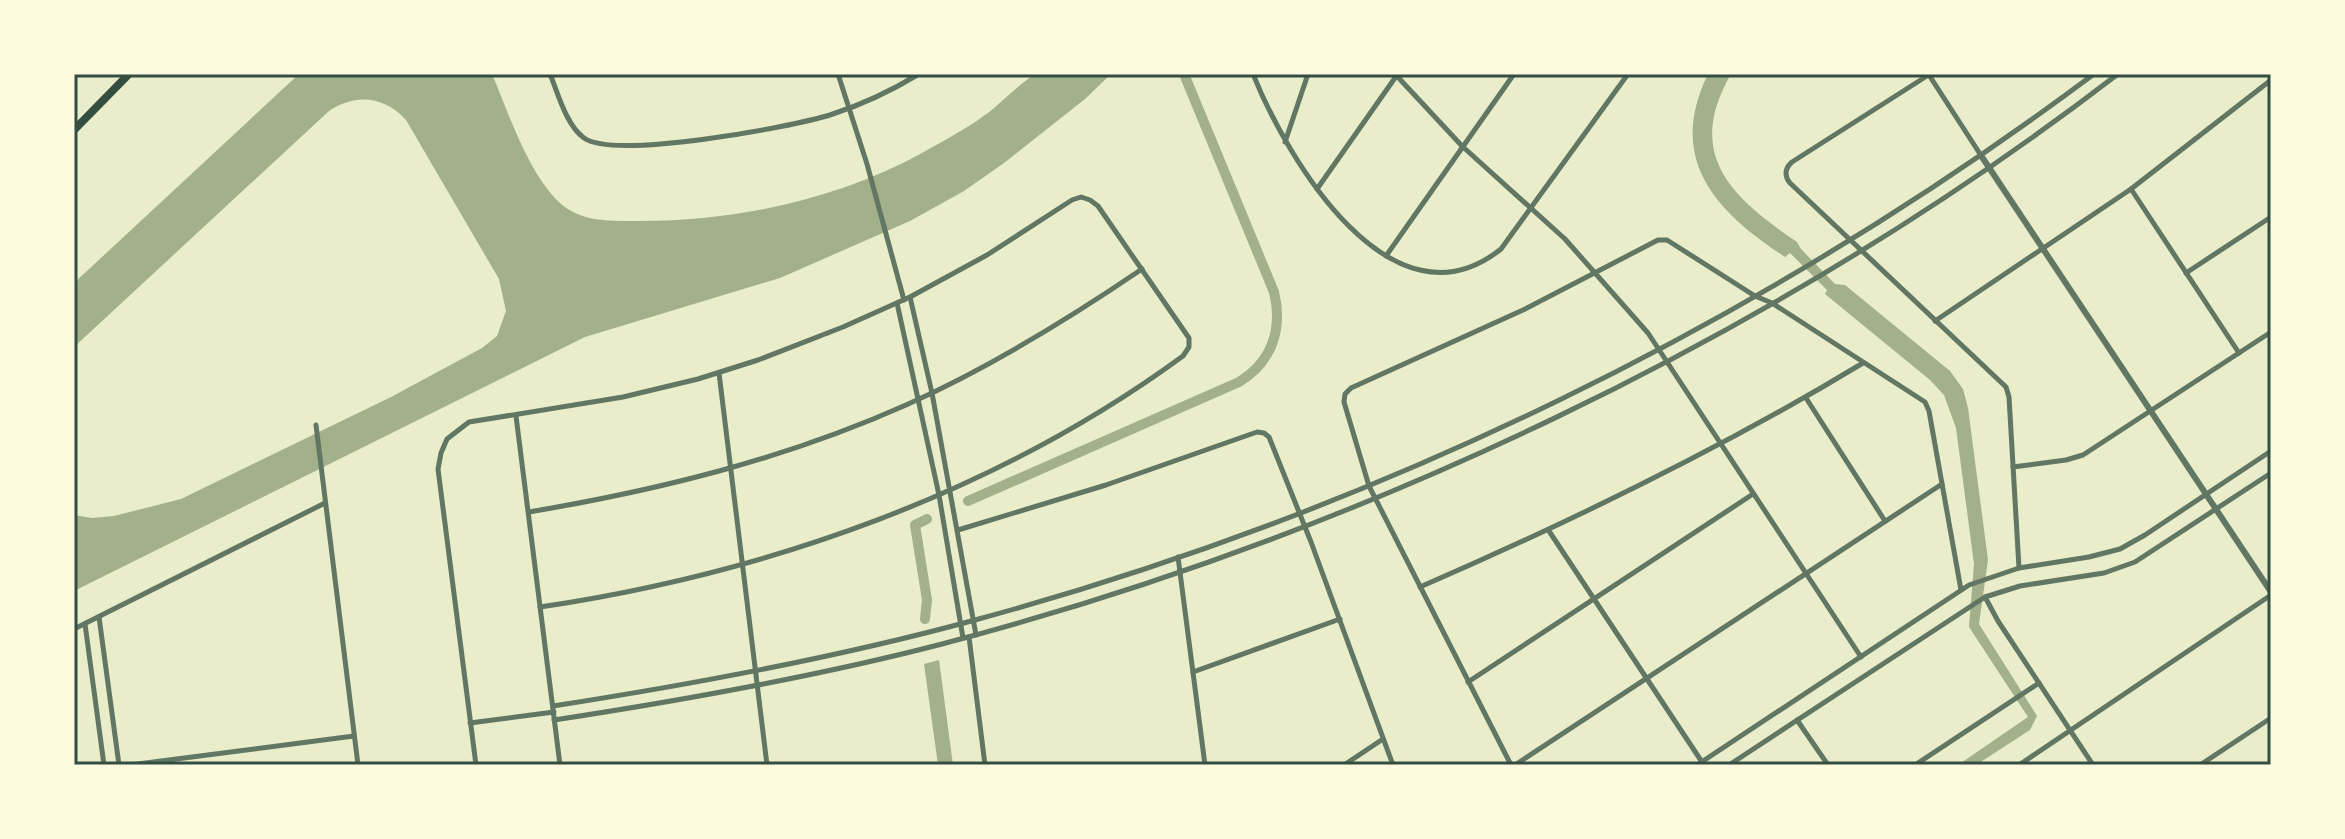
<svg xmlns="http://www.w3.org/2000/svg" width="2345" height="839" font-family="'Noto Sans',sans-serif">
<rect width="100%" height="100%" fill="#e9edc9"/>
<g fill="#a3b18a">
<path d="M299,74H492C509,114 528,173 560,203C581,222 609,221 635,221C732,222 837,200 922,153C943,141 966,129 985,115C997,107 1026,77 1037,74C1054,70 1092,74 1111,74L1085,99L1004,163L964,191L910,221L780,278L585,337L74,591V515L92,518L114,516L181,499L391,397L482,348L497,336L506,311L499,279L406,120C385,96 355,93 329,111L74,347V283Z"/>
<path d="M1708,74H1731C1684,155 1732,198 1797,242L1801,249L1835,284L1845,285L1950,371L1963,389L1968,408L1988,560L1979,624L2037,716L2030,730L1976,765H1958L2028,717L1969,627L1974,564L1956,428L1944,395L1930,380L1825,294L1827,290L1790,253L1785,257C1716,212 1666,160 1708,74Z"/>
<polygon points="939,660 953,765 938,765 924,664"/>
</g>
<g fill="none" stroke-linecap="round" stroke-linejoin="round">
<g stroke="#a3b18a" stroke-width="10">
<path d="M968,501L1239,382C1272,362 1283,329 1274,292L1184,74"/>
<polyline points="925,619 927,600 915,525 927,519"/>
</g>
<g stroke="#617663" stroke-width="5">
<path d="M550,74C558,93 566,125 584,138C615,160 791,127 830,115C861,105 891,91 919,74"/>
<polyline points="838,74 867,164 904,300"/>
<path d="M1253,74C1287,159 1392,336 1501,249L1628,74"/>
<polyline points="1395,74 1462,146 1565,239 1648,333 1861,657"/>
<path d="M1930,74L1792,162C1785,168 1784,176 1790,183L2006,387L2009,397L2019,568"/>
<polyline points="1929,75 1982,157"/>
<polyline points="1285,142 1308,74"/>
<polyline points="1317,189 1397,75"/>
<polyline points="2131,189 2239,353"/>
<polyline points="1386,256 1514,74"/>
<polyline points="2186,273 2271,217"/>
<polyline points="910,297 932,393 976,635"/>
<polyline points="897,303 939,495 963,638"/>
<polyline points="1935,321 2131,189 2271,80"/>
<polyline points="719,373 767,765"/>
<polyline points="1806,398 1885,521"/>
<polyline points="516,416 560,765"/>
<polyline points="316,425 358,765"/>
<polyline points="2013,467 2066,460 2083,455 2271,332"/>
<path d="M529,512C659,490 785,459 906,405C989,368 1067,320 1142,269"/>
<polyline points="958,530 1106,485 1257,432 1264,433 1269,437 1311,542 1393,765"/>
<polyline points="1549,531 1702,762"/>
<polyline points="1178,557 1205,765"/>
<path d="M1420,587C1572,521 1721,449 1863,363"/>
<polyline points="1985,597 1998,621 2093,765"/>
<polyline points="99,617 119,765"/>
<polyline points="85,624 104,765"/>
<polyline points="74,629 325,503"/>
<polyline points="969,637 985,765"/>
<polyline points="1193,672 1340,619"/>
<polyline points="1468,682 1753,494"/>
<path d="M553,706C695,684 836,658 975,620C1377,511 1761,323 2094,74"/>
<path d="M554,720C685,700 815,677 942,644C1358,535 1777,336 2118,74"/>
<polyline points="1797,720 1828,765"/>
<polyline points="470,723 554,712"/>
<polyline points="130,765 354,736"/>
<path d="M476,765L438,469L441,453L447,439L469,422L623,397L698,379L758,360L843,327L910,297L987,255L1072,200L1081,197L1090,200L1098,206L1189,338V347L1183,356C996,493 768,573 540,607"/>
<polyline points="1344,765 1383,739"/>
<polyline points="1511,765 1369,486 1344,402 1345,394 1351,388 1523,310 1658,240 1667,240 1755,296 1772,303 1925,402 1929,411 1961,590"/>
<polyline points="1515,765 1942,484"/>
<polyline points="1697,765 1969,585 2019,568 2089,557 2120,549 2145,535 2271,451"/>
<polyline points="1729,765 1985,597 2020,586 2104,573 2135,562 2271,473"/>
<polyline points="1915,765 2039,683"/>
<polyline points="2019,765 2271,595"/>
<polyline points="2200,765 2271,718"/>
</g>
<polyline stroke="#617663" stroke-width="6" points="1982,157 2271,592"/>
<polyline stroke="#344e41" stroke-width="8" points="74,130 129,74"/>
</g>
<rect width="2345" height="839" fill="none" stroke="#fefae0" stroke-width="152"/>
<rect x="76" y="76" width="2193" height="687" fill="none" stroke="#344e41" stroke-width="3"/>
</svg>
